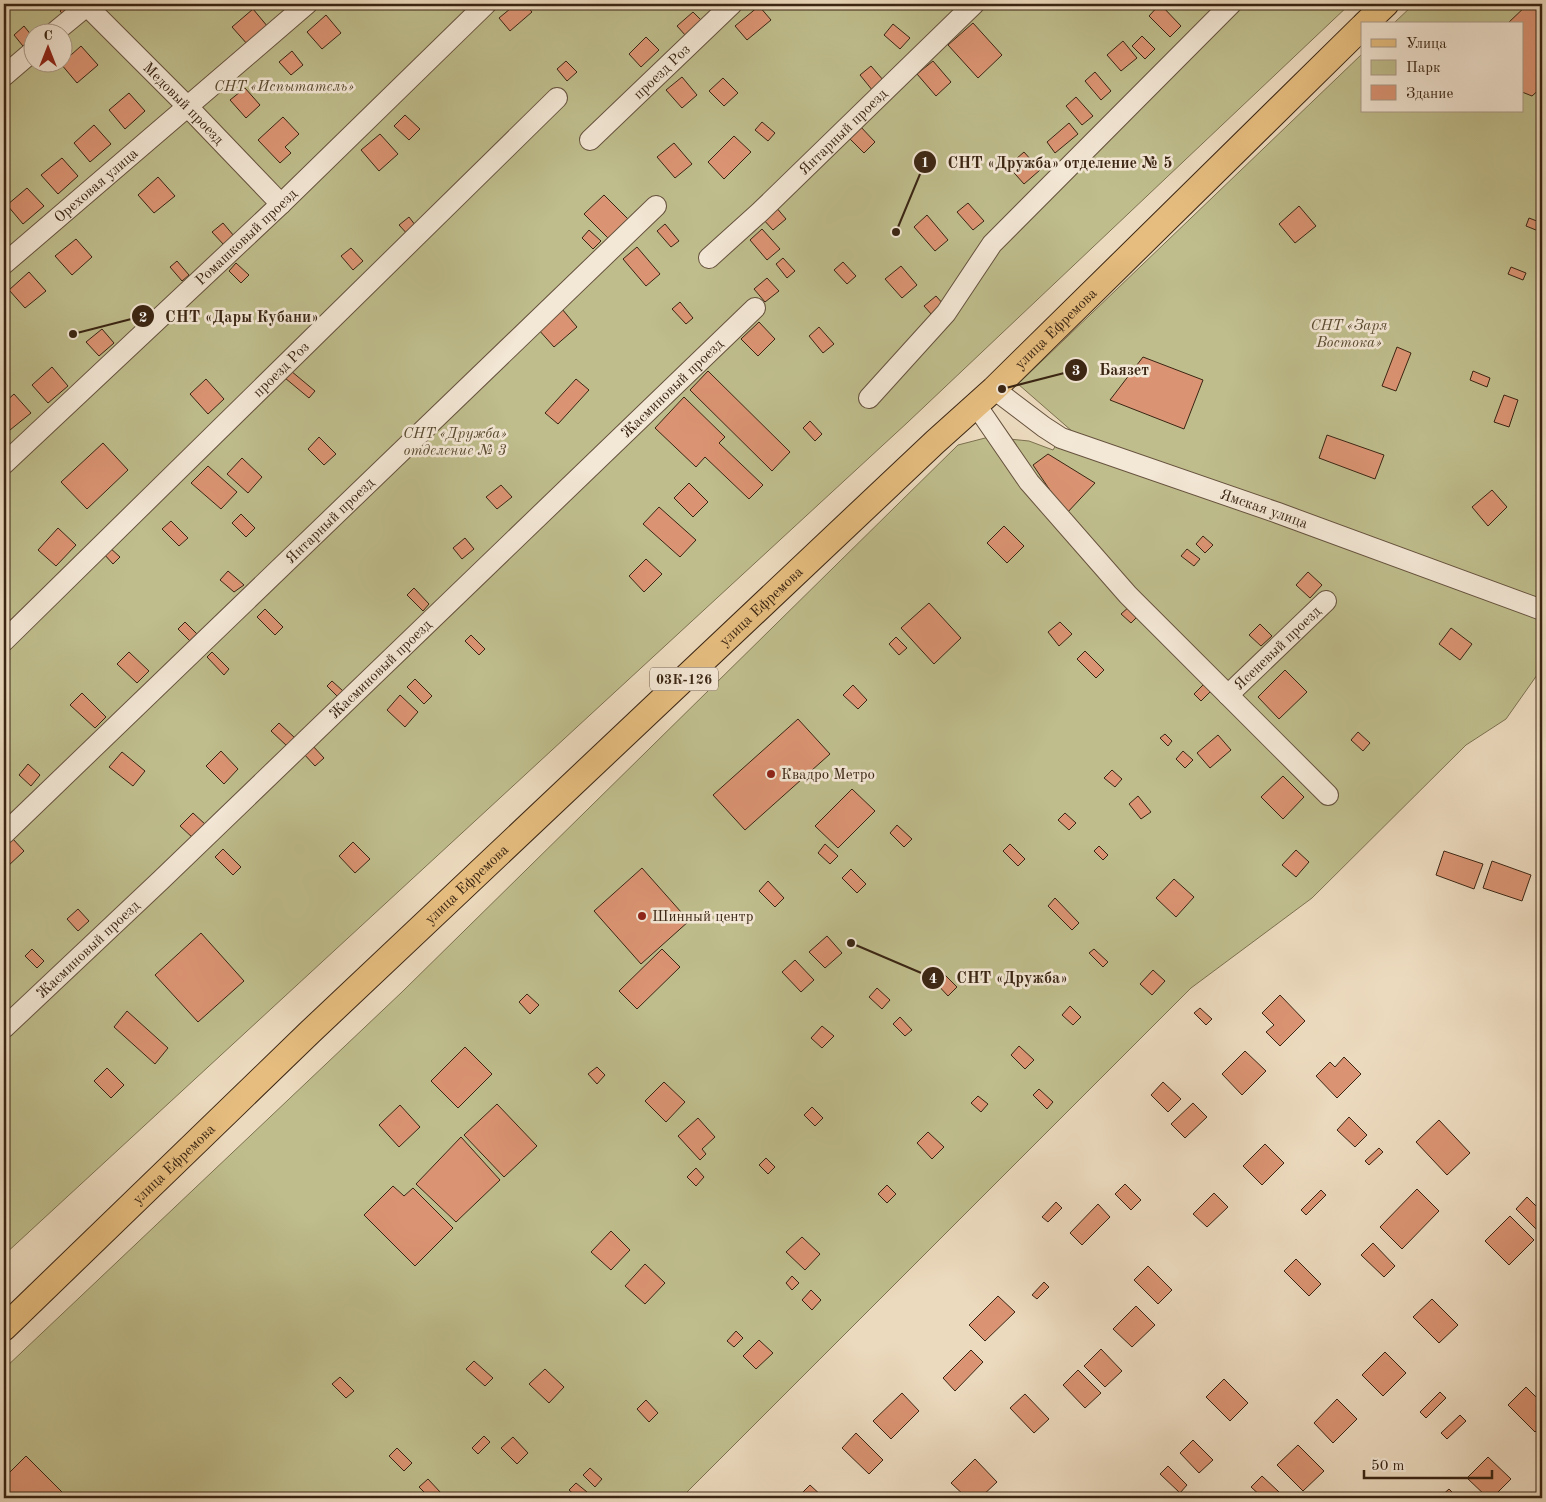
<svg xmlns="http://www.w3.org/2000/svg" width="1546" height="1502" font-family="'Old Standard TT',serif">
<rect width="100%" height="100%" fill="#ecdabe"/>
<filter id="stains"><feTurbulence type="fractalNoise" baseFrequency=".004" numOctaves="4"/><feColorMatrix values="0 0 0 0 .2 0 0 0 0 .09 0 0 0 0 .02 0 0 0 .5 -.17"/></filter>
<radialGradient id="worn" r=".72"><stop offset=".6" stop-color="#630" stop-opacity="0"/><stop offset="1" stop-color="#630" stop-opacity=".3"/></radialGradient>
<g fill="#bfbd8c" stroke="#7c7150" fill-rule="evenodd">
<path d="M4,4H1350L908,422L4,1255ZM32,32H62V62H32Z"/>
<polygon points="1414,4 1542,4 1542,610 1073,432 1018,384 1362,54 1362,111 1522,111 1522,24 1393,24"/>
<polygon points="989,437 1029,441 1053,450 1059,440 1542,612 1542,668 1506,719 1466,745 1312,898 1191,988 681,1498 4,1498 4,1369 402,992 958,445"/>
</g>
<g fill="#db9473" stroke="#3a2513">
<polygon points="68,4 74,4 65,17 60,11"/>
<polygon points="259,4 270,4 264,10"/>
<polygon points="516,4 525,4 532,12 510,31 499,18"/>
<polygon points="1160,4 1181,26 1170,37 1149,16"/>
<polygon points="1528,4 1542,4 1542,87 1532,96 1522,92 1522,24 1507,24"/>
<polygon points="759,6 771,20 747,40 735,26"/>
<polygon points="253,9 268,27 248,45 232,27"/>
<polygon points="693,12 703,22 686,36 677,26"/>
<polygon points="326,15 341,33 322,49 307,32"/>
<polygon points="973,23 1002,55 978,78 948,45"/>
<polygon points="893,24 910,38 900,49 884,35"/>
<polygon points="24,26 32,36 32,46 27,51 14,35"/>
<polygon points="1142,36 1155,49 1145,59 1132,46"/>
<polygon points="646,37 659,50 641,67 629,54"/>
<polygon points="1123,41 1137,58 1121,71 1107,55"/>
<polygon points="81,46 98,65 77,83 61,64"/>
<polygon points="292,51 303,65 291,75 279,62"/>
<polygon points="566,61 577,72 567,81 557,69"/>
<polygon points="933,61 951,82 936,96 917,74"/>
<polygon points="871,66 884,81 873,91 860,75"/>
<polygon points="1095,72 1111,91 1101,100 1085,81"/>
<polygon points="682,77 697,95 682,108 666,90"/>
<polygon points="723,78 738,93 724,106 709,91"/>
<polygon points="245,88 260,105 246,118 230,100"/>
<polygon points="129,93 145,111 125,129 109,110"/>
<polygon points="1076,97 1093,116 1082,125 1066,106"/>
<polygon points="405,115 420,129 409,140 394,126"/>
<polygon points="283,117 299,134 285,147 291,153 280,163 258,140"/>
<polygon points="762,122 775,133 768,141 755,130"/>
<polygon points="1069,123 1078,134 1055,153 1047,142"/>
<polygon points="94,125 111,144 90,162 74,143"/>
<polygon points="859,125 875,142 864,153 848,137"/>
<polygon points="380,134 398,154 379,171 361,150"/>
<polygon points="734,136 751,152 724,179 708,162"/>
<polygon points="674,143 692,164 675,178 657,157"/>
<polygon points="1024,152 1040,170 1024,184 1008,166"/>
<polygon points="62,158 78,176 58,194 41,175"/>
<polygon points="158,177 175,196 154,213 138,195"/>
<polygon points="27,188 44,206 23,224 7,205"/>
<polygon points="604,195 628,219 608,238 584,214"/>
<polygon points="968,203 984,221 973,230 957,212"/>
<polygon points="775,206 786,219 773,230 762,218"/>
<polygon points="1299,206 1316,226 1295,243 1279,224"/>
<polygon points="927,215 948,240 935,251 914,227"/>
<polygon points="409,217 419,230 410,237 399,225"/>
<polygon points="1529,218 1542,223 1541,232 1526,226"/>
<polygon points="223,223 234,236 224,245 212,232"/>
<polygon points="665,224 679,241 671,247 657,231"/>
<polygon points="762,229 780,249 767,260 750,240"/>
<polygon points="589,230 601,241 593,249 582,238"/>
<polygon points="76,239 92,257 72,275 55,256"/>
<polygon points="637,247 660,274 646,286 623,259"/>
<polygon points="351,248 363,261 353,270 341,256"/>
<polygon points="783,258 795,271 787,278 776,264"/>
<polygon points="177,261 189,275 182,281 170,267"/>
<polygon points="843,262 856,276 847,284 834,270"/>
<polygon points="236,263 249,275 241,283 229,271"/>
<polygon points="901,266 917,285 902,298 885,279"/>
<polygon points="1511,267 1526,273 1523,280 1508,274"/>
<polygon points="29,272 46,291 25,308 9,290"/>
<polygon points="767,278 779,291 765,302 754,289"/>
<polygon points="936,296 944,305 932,315 924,306"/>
<polygon points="680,302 693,318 686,324 672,309"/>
<polygon points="562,309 577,327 554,347 538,329"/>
<polygon points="759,322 775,339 758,356 741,339"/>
<polygon points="819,327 834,344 823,353 809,336"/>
<polygon points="102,329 114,343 99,356 86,342"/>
<polygon points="1397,347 1411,353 1396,391 1382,386"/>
<polygon points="1143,357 1203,380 1184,429 1110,400"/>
<polygon points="52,367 68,386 48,403 32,385"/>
<polygon points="291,371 315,391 309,398 285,378"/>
<polygon points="708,371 790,452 772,471 690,390"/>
<polygon points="1473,371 1490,378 1487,387 1470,380"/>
<polygon points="206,379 224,399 208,414 190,394"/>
<polygon points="576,379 589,390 558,424 545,413"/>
<polygon points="14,394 31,413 10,430 4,423 4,403"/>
<polygon points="1504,395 1518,400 1509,427 1494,422"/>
<polygon points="684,397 725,437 719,443 763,485 749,499 705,457 696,467 655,428"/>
<polygon points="810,421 822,434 815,441 803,428"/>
<polygon points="1327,435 1384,455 1375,479 1319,458"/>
<polygon points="319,437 336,454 324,465 308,449"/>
<polygon points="103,443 128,470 87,509 61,482"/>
<polygon points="1048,454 1095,483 1066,514 1033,465"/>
<polygon points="242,458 262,477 248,493 227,474"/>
<polygon points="208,466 237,492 221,509 191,483"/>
<polygon points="689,483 708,502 693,517 674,498"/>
<polygon points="501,485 512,497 497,509 486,497"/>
<polygon points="1492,490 1507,507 1488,526 1472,507"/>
<polygon points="659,507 696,540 680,557 643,524"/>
<polygon points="241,514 255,528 246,537 232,523"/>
<polygon points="171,521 188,538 179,546 162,529"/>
<polygon points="1004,526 1024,546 1007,563 987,543"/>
<polygon points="58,528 76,545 56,566 38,550"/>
<polygon points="1203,536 1213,545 1205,553 1196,544"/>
<polygon points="465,538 474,549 462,559 453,548"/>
<polygon points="109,547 120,557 113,564 103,553"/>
<polygon points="1187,549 1200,559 1194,566 1181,556"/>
<polygon points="646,559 662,574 644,592 629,576"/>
<polygon points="228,571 244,585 234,592 220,580"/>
<polygon points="1308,572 1322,585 1310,598 1296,585"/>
<polygon points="414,588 429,604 423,611 407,595"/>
<polygon points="929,603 961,638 934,664 901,628"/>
<polygon points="1130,606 1139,615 1131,623 1121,614"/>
<polygon points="265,609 283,627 275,635 257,617"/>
<polygon points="185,622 201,638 194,645 178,629"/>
<polygon points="1060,622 1072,634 1059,646 1048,632"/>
<polygon points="1260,624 1272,636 1261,646 1249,635"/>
<polygon points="1451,628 1472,644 1460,660 1439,644"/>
<polygon points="471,635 485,649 479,655 465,641"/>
<polygon points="896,637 907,648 899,655 889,644"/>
<polygon points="1085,651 1104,670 1096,678 1077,659"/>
<polygon points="129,652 149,671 137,683 117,664"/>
<polygon points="212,652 229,669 224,675 207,657"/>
<polygon points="1285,670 1307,692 1279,719 1258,697"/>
<polygon points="415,679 432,696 424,704 407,687"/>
<polygon points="332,681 343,691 337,696 327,686"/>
<polygon points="1207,681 1214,688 1201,701 1194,694"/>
<polygon points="853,685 867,700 858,709 843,695"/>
<polygon points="82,693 106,717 95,728 70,705"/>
<polygon points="400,695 418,712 405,727 387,710"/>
<polygon points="798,719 830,754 745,830 713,795"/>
<polygon points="279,723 295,738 287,746 271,731"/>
<polygon points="1358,732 1370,743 1363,751 1351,740"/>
<polygon points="1165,734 1172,741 1168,746 1160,738"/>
<polygon points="1218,735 1231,750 1210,768 1197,753"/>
<polygon points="312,745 324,758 315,766 303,753"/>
<polygon points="221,751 238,769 224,784 206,766"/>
<polygon points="1183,751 1193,760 1185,768 1176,759"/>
<polygon points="122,752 145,771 133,786 109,767"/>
<polygon points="28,764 40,775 31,786 19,775"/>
<polygon points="1112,770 1122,779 1115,787 1104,778"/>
<polygon points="1283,776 1304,797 1283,819 1261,797"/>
<polygon points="852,789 875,811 838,848 815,826"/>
<polygon points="1138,796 1151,812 1141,819 1129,804"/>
<polygon points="193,813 206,825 193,838 180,826"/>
<polygon points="1065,813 1076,823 1069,830 1058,820"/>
<polygon points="897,825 912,839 904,847 890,833"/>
<polygon points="12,838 24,851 7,867 4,863 4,846"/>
<polygon points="353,842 370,859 355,873 339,856"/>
<polygon points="825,844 838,856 830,864 818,853"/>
<polygon points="1010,844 1025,859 1018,866 1003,851"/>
<polygon points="1099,846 1108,855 1103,860 1094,851"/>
<polygon points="223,849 241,867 233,875 215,857"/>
<polygon points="1296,850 1309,862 1296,877 1282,865"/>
<polygon points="1444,851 1483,864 1474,889 1436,875"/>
<polygon points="1492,861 1531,875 1522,901 1483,888"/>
<polygon points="642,868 689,921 641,964 594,911"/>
<polygon points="851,869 866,884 857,893 842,878"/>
<polygon points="1174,879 1194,897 1176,917 1156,898"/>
<polygon points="768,881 784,898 775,907 759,891"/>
<polygon points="1055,898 1079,923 1072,930 1048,906"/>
<polygon points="78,909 89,921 78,931 67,919"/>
<polygon points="201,933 244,981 198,1022 155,975"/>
<polygon points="827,936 842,953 825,968 809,952"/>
<polygon points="32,949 44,961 37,968 25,956"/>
<polygon points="662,949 680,967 637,1009 619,991"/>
<polygon points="1094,949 1108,962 1103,967 1089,953"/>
<polygon points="795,960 814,980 801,992 782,972"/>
<polygon points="1153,970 1165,981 1152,995 1140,984"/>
<polygon points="945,975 957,987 948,996 936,983"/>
<polygon points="877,988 890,1000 882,1009 869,997"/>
<polygon points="527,994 539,1005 530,1014 519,1002"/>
<polygon points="1280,995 1305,1021 1280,1046 1266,1032 1274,1025 1262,1013"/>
<polygon points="1070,1006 1081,1017 1073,1025 1062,1015"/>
<polygon points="1200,1008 1212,1019 1206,1025 1194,1013"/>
<polygon points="127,1011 168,1048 155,1064 114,1027"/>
<polygon points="900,1017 912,1030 905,1036 893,1024"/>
<polygon points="822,1026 834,1036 822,1048 811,1038"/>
<polygon points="1019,1046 1034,1060 1025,1069 1011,1055"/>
<polygon points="465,1047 492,1074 458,1108 431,1081"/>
<polygon points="1245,1051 1266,1071 1242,1095 1222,1074"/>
<polygon points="1344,1057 1361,1074 1337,1098 1316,1076 1330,1062 1335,1067"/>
<polygon points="597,1067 605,1075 597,1084 588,1074"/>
<polygon points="107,1068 124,1085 111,1098 94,1081"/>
<polygon points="664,1082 685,1102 666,1122 645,1101"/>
<polygon points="1163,1082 1181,1099 1168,1112 1151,1095"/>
<polygon points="1039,1089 1053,1102 1047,1109 1033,1095"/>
<polygon points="978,1096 988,1104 981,1112 971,1103"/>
<polygon points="1193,1103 1207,1117 1185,1138 1171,1124"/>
<polygon points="497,1104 537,1146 504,1177 464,1135"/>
<polygon points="400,1105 420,1127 399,1147 379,1125"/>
<polygon points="812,1107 823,1118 815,1126 804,1115"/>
<polygon points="1349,1117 1367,1135 1355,1147 1337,1130"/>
<polygon points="698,1118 715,1137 702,1149 706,1154 700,1160 678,1136"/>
<polygon points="1439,1120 1470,1153 1447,1175 1416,1142"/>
<polygon points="928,1132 944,1147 932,1159 917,1143"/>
<polygon points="461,1137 500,1180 456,1222 416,1184"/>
<polygon points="1265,1144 1284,1163 1262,1185 1243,1166"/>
<polygon points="1379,1148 1383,1152 1369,1165 1365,1161"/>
<polygon points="766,1158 775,1167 768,1174 759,1165"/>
<polygon points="696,1168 704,1177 696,1186 687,1177"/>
<polygon points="1125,1184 1141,1200 1131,1210 1115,1194"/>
<polygon points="887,1185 896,1194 887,1203 878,1194"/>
<polygon points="393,1186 404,1196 413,1188 453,1228 415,1266 364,1215"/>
<polygon points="1417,1189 1439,1211 1402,1249 1380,1227"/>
<polygon points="1321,1190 1326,1195 1306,1215 1301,1210"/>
<polygon points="1214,1193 1228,1207 1207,1227 1193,1214"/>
<polygon points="1527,1197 1542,1212 1542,1223 1536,1229 1516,1209"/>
<polygon points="1056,1202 1062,1208 1048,1222 1042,1217"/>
<polygon points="1098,1204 1110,1217 1082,1245 1070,1233"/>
<polygon points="1510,1216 1534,1240 1509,1265 1485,1241"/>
<polygon points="611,1231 630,1250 611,1270 591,1252"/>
<polygon points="802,1237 820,1254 805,1270 786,1252"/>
<polygon points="1373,1243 1395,1266 1384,1277 1361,1255"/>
<polygon points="1296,1259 1321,1284 1309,1296 1284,1271"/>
<polygon points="645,1264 665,1283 645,1304 625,1286"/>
<polygon points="1148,1266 1172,1290 1158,1304 1134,1280"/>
<polygon points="792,1276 799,1283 792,1290 786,1283"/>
<polygon points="1044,1282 1049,1287 1037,1299 1032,1295"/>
<polygon points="811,1290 821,1300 812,1310 802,1300"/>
<polygon points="998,1296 1015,1312 985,1341 969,1325"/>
<polygon points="1432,1299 1458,1325 1439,1343 1413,1317"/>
<polygon points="1136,1306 1155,1325 1132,1347 1113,1329"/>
<polygon points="736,1331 743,1338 734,1347 727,1341"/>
<polygon points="759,1340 773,1353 756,1369 743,1356"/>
<polygon points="1101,1349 1122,1371 1105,1387 1084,1366"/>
<polygon points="971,1350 983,1362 955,1391 943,1378"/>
<polygon points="1385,1352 1406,1373 1383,1396 1362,1375"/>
<polygon points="474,1361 493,1378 485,1386 466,1369"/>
<polygon points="545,1369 564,1387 549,1403 529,1384"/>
<polygon points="1078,1370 1101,1393 1085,1408 1063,1385"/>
<polygon points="340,1377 354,1391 346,1398 332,1384"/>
<polygon points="1224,1379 1248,1403 1230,1421 1206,1397"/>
<polygon points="1526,1387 1542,1403 1542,1425 1535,1432 1508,1405"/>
<polygon points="1440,1392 1446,1398 1426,1418 1420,1412"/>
<polygon points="902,1393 919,1411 891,1439 873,1421"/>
<polygon points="1025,1394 1049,1419 1034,1433 1010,1408"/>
<polygon points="1337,1399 1357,1419 1333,1443 1314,1423"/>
<polygon points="646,1400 658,1413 649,1422 637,1409"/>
<polygon points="1460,1415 1466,1421 1447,1439 1441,1433"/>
<polygon points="856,1433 883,1460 869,1474 842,1448"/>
<polygon points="484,1436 490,1442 478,1454 472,1448"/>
<polygon points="513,1437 528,1453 517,1464 501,1448"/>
<polygon points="1193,1440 1213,1460 1199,1473 1180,1453"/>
<polygon points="1298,1445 1324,1471 1303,1491 1277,1465"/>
<polygon points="397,1448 412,1463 404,1471 389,1456"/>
<polygon points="26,1456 68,1498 13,1498 4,1489 4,1478"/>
<polygon points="1488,1457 1511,1479 1492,1498 1488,1498 1467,1478"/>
<polygon points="975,1459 997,1482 980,1498 967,1498 951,1483"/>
<polygon points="1168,1466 1187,1485 1180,1493 1160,1474"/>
<polygon points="590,1468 602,1479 595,1487 583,1475"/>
<polygon points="1262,1476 1279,1492 1273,1498 1263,1498 1251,1487"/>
<polygon points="428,1479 441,1493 435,1498 430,1498 419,1487"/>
<polygon points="576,1483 587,1492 581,1498 578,1498 569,1490"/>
<polygon points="810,1485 824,1498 797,1498"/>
<polygon points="1449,1489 1458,1498 1439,1498"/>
<polygon points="355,1493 360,1498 349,1498"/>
</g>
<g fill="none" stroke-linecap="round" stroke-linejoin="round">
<g stroke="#66523e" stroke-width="22">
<g id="minor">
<path id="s1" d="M85,4L188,107L281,204"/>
<polyline points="55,32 89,4"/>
<polyline points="4,76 32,52"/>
<path id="s2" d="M590,140L732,4"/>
<path id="s3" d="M709,258L760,212L974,4"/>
<path id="s4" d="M4,264L307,4"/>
<path id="s5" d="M994,389L1044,427L1061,438L1278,513L1542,610"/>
<polyline points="869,398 946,313 992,244 1231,4"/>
<polyline points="976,405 1029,482 1128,595 1328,795"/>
<path id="s6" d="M4,464L281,204L486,4"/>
<path id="s7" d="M4,641L557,98"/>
<path id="s8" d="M1228,695L1326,601"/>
<path id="s9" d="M4,834L656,206"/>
<path id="s10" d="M4,1028L161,880L755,308"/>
</g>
</g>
<g stroke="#3a2513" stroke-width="27">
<g id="major">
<polyline points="1365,24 1386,4"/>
<path id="s11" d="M4,1328L310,1032L935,442L994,389L1362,27"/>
</g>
</g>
<use href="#minor" stroke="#f3e7d5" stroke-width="20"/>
<use href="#major" stroke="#e6bd7f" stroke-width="25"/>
</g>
<g fill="#8f2418" stroke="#f3e7d5" stroke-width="2">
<circle cx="771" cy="774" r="5"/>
<circle cx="642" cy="916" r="5"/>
</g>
<g text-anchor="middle" stroke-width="5" stroke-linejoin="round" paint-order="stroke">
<rect fill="#f3e7d5" stroke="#725f4d" stroke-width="1" x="650" y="667.5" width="68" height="23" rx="4"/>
<g font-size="14" font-weight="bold" fill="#3a2513">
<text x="684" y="684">03К-126</text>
</g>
<g font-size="15" fill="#3a2513" stroke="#f3e7d5">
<text dy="5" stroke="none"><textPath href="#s2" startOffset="99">проезд Роз</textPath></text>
<text dy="5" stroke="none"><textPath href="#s1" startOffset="140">Медовый проезд</textPath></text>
<text dy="5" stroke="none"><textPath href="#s3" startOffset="184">Янтарный проезд</textPath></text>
<text dy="5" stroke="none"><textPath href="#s4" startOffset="121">Ореховая улица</textPath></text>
<text dy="5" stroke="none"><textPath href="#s6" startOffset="332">Ромашковый проезд</textPath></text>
<text dy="5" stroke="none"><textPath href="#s11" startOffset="1451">улица Ефремова</textPath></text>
<text dy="5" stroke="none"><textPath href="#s7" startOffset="388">проезд Роз</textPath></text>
<text dy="5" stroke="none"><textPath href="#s10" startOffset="925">Жасминовый проезд</textPath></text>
<text dy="5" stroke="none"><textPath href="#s5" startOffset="298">Ямская улица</textPath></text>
<text dy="5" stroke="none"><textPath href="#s9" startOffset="452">Янтарный проезд</textPath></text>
<text dy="5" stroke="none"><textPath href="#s11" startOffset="1046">улица Ефремова</textPath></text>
<text dy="5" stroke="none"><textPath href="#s8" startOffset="68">Ясеневый проезд</textPath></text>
<text dy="5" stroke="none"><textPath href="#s10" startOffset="520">Жасминовый проезд</textPath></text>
<text dy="5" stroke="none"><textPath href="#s11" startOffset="641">улица Ефремова</textPath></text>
<text dy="5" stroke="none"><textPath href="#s10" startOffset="115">Жасминовый проезд</textPath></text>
<text dy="5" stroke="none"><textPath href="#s11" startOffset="236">улица Ефремова</textPath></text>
</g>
<g font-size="15" font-style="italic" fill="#5b4b31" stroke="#f3e7d5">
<text x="284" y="91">СНТ «Испытатель»</text>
<text x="1349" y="330">СНТ «Заря<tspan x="1349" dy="17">Востока»</tspan></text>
<text x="455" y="438">СНТ «Дружба»<tspan x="455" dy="17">отделение № 3</tspan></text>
</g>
<g font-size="15" fill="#3a2513" stroke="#f3e7d5" text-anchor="start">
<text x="781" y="779">Квадро Метро</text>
<text x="652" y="921">Шинный центр</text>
</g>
</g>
<path fill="none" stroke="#3a2513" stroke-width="2" d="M896 232L925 162M73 334L143 316M1002 389L1076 370M851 943L933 978"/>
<g fill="#3a2513" stroke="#f3e7d5" stroke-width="2">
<circle cx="896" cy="232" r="5"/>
<circle cx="73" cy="334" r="5"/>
<circle cx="1002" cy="389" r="5"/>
<circle cx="851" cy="943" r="5"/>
<circle cx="925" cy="162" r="12"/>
<circle cx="143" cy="316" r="12"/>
<circle cx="1076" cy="370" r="12"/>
<circle cx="933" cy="978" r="12"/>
</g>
<g font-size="15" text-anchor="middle" font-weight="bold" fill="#fff">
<text x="925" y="167">1</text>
<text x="143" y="322">2</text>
<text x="1076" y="375">3</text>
<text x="933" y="983">4</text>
</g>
<g font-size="16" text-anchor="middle" font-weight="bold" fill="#3a2513" stroke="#f3e7d5" stroke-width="5" stroke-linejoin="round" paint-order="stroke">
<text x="1060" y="168">СНТ «Дружба» отделение № 5</text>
<text x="242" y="322">СНТ «Дары Кубани»</text>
<text x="1124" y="375">Баязет</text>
<text x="1012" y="983">СНТ «Дружба»</text>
</g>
<rect width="1546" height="1502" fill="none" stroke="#ecdabe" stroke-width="20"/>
<rect x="5" y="5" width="1536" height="1492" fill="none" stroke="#3a2513" stroke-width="2.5"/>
<rect x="10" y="10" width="1526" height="1482" fill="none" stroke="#3a2513"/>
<rect x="1361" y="22" width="162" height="90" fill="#f3e7d5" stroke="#a99987"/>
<rect x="1371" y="39" width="25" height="8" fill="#e6bd7f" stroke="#a99987"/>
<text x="1406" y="48" font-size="15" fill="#3a2513">Улица</text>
<rect x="1371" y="60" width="25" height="15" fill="#bfbd8c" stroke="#a99987"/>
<text x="1406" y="72" font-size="15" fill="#3a2513">Парк</text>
<rect x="1371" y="85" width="25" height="15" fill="#db9473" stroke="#a99987"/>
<text x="1406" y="98" font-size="15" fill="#3a2513">Здание</text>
<g transform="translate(48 48)"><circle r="24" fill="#f3e7d5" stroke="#a99987"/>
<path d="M0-4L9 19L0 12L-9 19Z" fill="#8f2418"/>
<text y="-8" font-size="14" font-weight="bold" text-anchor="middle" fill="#3a2513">С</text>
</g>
<path d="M1364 1470v8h128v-8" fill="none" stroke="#3a2513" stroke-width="2.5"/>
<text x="1371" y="1470" font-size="15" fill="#3a2513" stroke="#f3e7d5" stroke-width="4" paint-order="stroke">50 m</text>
<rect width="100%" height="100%" filter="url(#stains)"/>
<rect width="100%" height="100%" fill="url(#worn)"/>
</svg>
